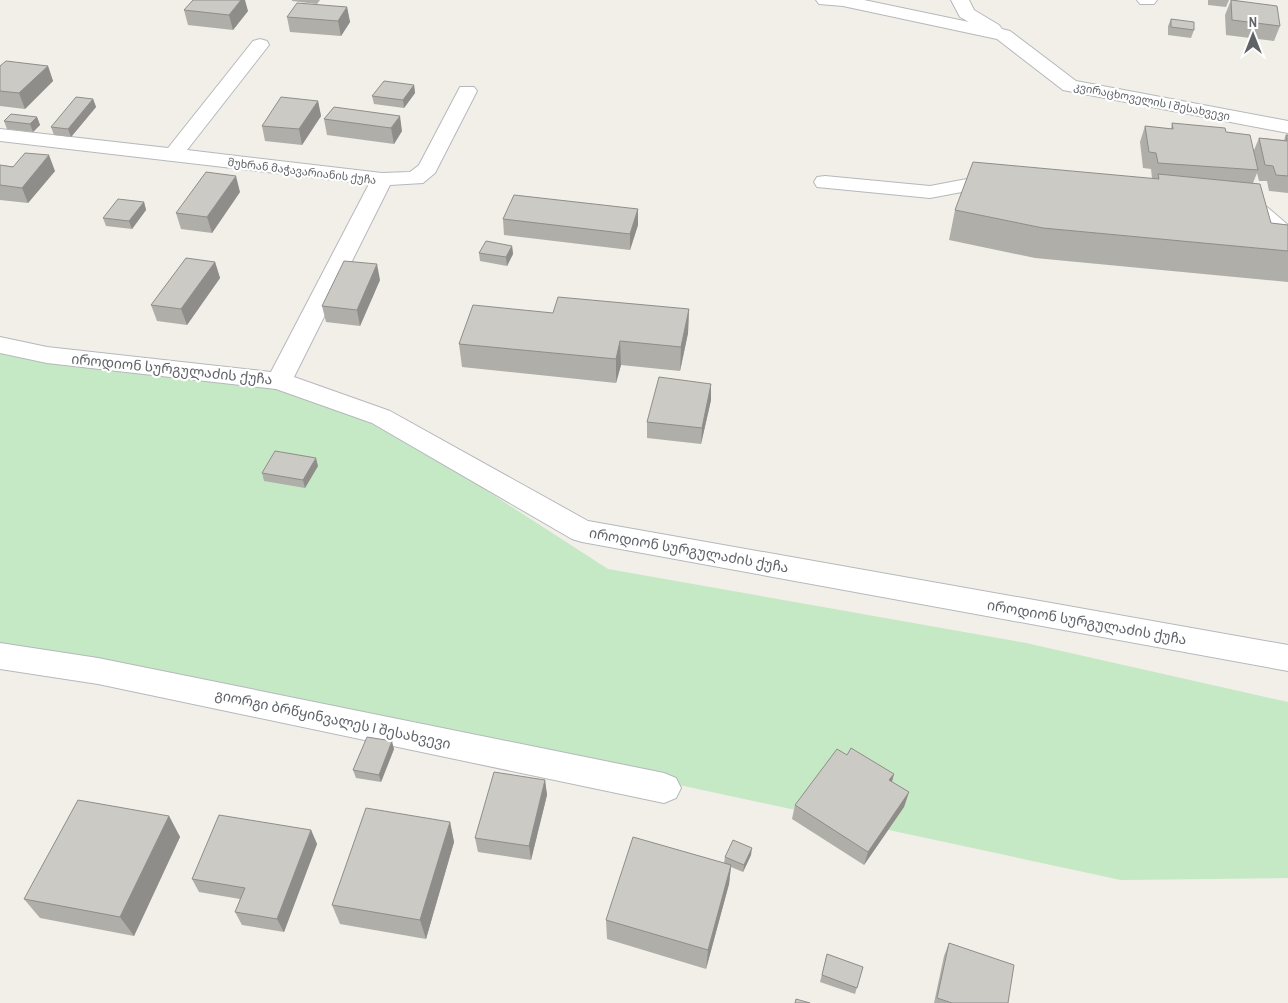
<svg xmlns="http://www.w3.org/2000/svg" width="1288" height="1003" font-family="'Archivo Narrow','Noto Sans Georgian',sans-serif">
<rect width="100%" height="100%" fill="#f1efe8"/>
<polygon fill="#c5e8c5" points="0,344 235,381 354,405 608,569 1026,643 1288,702 1288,878 1121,880 214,685 0,654"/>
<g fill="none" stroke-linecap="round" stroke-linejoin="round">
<g stroke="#b5b8bc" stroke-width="2">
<g id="minor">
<polygon points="816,0 864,0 969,22 960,17 951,0 969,0 974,10 999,25 1002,29 1010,31 1076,81 1288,121 1288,133 1063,90 997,39 843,6 819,4"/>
<polygon points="1137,0 1157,0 1154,4 1140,4"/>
<polygon points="260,39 267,41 269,45 187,150 382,173 410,172 419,165 460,87 474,87 477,91 435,173 423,183 390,185 294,377 390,411 588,521 1288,645 1288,671 582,542 572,539 372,423 276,389 47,363 0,353 0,337 47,347 271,372 369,184 0,141 0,129 168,148 253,41"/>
<polygon points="825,176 930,186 967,179 1010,183 1013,188 1010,193 1002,194 967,191 930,198 817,187 814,182 817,177"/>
<polygon points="1234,203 1267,207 1288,225 1288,244 1280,242 1253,218 1226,215 1223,210 1226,205"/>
<polygon points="0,643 98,658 664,773 676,778 681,788 676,798 664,803 98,684 0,669"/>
</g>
</g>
<use href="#minor" fill="#fff" fill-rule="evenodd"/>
</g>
<g fill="#afaea9">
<polygon points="292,0 320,0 317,4 292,1"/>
<polygon points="1208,0 1229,0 1226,7 1208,5"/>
<polygon points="1231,0 1280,26 1274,41 1226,35 1225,15"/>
<polygon points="347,7 350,22 341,36 290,32 287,17"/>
<polygon points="184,10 248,11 233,30 188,25"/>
<polygon points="1171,19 1194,30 1191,38 1168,35 1168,26"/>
<polygon points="0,66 48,66 53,81 25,109 0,106"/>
<polygon points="414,85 415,93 404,108 374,104 372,96"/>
<polygon points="93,99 96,107 71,137 54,135 51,127"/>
<polygon points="318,101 321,116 302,145 265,141 262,126"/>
<polygon points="334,107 402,131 394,144 327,135 324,119"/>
<polygon points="37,117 40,125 33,132 7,129 4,121"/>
<polygon points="1172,123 1226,132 1254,150 1259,138 1284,140 1286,135 1288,135 1288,193 1269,191 1267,181 1259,181 1257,173 1253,183 1271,223 1288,225 1288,282 1035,258 949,240 955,210 1152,178 1151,169 1143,168 1140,142 1145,126 1171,129"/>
<polygon points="0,165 55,171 28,203 0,200"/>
<polygon points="240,192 212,233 181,229 176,213"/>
<polygon points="144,202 146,210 132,229 106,226 103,218"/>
<polygon points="638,209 638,225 630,250 504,235 503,219"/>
<polygon points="512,246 513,254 507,266 480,261 479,253"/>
<polygon points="215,262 220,278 187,325 157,321 151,305"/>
<polygon points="380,280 360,326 326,322 322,306"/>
<polygon points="689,309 688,333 680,371 621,365 616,383 462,367 459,344 553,313"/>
<polygon points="711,400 701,444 647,438 647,422"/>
<polygon points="318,466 305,488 264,481 262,473"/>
<polygon points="394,749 381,782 356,778 353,770"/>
<polygon points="847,755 894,774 892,782 909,792 904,807 864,865 792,819 795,805"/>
<polygon points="545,780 547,795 531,860 478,852 475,838"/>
<polygon points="169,816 180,837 134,936 40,918 24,899"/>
<polygon points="450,822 454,842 426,939 340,924 332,905"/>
<polygon points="311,830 317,844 284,932 242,925 235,912 240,899 199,892 192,879"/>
<polygon points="751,855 743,872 731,867 729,884 706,969 607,939 606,920 724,863 725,857"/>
<polygon points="949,943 1008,1003 934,1003 944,956"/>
<polygon points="827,954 863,967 855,994 820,982"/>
</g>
<g fill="#8f8d8a">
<polygon points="241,0 245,0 248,11 233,30 229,15"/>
<polygon points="347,7 350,22 341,36 338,21"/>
<polygon points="48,66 53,81 25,109 19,93"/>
<polygon points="414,85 415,93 404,108 403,100"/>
<polygon points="93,99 96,107 71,137 68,129"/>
<polygon points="318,101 321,116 302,145 299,129"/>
<polygon points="400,116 402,131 394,144 391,128"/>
<polygon points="37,117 40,125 33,132 30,124"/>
<polygon points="49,155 55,171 28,203 22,188"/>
<polygon points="236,176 240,192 212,233 207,217"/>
<polygon points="144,202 146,210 132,229 129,221"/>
<polygon points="638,209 638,225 630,250 630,234"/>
<polygon points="512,246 513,254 507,266 506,257"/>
<polygon points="215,262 220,278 187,325 181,309"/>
<polygon points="377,264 380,280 360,326 357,310"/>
<polygon points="689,309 688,333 680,371 681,347"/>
<polygon points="620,341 621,365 616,383 616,359"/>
<polygon points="711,384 711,400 701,444 702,428"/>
<polygon points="316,458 318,466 305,488 303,480"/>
<polygon points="392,741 394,749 381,782 379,775"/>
<polygon points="894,774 890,788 889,780"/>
<polygon points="545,780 547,795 531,860 529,846"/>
<polygon points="909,792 904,807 864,865 868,852"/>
<polygon points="169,816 180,837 134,936 120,917"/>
<polygon points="450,822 454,842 426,939 420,920"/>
<polygon points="311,830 317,844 284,932 277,919"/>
<polygon points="752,848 751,855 743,872 744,865"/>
<polygon points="731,865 729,884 706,969 708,950"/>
</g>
<g fill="#cccac5" stroke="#8f8d8a">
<polygon points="193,0 241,0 229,15 184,10"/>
<polygon points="1231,0 1277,6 1280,26 1232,20"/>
<polygon points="297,3 347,7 338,21 287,17"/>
<polygon points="1171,19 1194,22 1194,30 1171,27"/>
<polygon points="6,61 48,66 19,93 0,91 0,66"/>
<polygon points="384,81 414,85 403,100 372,96"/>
<polygon points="76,97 93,99 68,129 51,127"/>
<polygon points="281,97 318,101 299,129 262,126"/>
<polygon points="334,107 400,116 391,128 324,119"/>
<polygon points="11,114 37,117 30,124 4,121"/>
<polygon points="1172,123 1225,128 1226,132 1250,135 1258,170 1158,163 1156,153 1149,152 1145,126 1173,129"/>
<polygon points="1286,135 1288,135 1288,176 1276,175 1273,166 1265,165 1259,138 1287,141"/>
<polygon points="25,153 49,155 22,188 0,185 0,165 13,167"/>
<polygon points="973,162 1159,179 1158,174 1260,184 1271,223 1288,225 1288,251 1043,228 955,210"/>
<polygon points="206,172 236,176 207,217 176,213"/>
<polygon points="514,195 638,209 630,234 503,219"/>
<polygon points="118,199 144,202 129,221 103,218"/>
<polygon points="486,241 512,246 506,257 479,253"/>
<polygon points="186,258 215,262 181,309 151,305"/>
<polygon points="344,261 377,264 357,310 322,306"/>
<polygon points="558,297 689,309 681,347 620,341 616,359 459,344 473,305 553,313"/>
<polygon points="659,377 711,384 702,428 647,422"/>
<polygon points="275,451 316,458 303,480 262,473"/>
<polygon points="367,737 392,741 379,775 353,770"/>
<polygon points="851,748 894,774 889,780 909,792 868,852 795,805 837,749 847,755"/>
<polygon points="494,772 545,780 529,846 475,838"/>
<polygon points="78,800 169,816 120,917 24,899"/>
<polygon points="366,808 450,822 420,920 332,905"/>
<polygon points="219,815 311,830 277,919 235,912 245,888 192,879"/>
<polygon points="633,837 731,865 708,950 606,920"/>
<polygon points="733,840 752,848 744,865 725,857"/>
<polygon points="949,943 1014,965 1008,1003 952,1003 937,998"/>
<polygon points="827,954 863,967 857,988 822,975"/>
<polygon points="796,999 810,1003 795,1003"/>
</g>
<g text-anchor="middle" stroke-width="4.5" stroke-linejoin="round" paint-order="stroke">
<g font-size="11" fill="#5f6368" stroke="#fff">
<text transform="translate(1152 101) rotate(11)" y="4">კვირაცხოველის I შესახვევი</text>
<text transform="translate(302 171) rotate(7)" y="4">მუხრან მაჭავარიანის ქუჩა</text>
</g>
<g font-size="14" fill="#5f6368" stroke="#fff">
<text transform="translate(172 369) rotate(6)" y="5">იროდიონ სურგულაძის ქუჩა</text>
<text transform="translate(689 550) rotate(10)" y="5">იროდიონ სურგულაძის ქუჩა</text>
<text transform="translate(1087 622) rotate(10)" y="5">იროდიონ სურგულაძის ქუჩა</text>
<text transform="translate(333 719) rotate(12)" y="5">გიორგი ბრწყინვალეს I შესახვევი</text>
</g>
</g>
<g transform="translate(1253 35)" stroke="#ffffff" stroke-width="4" paint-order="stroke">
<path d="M0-4L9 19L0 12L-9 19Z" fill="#5f6368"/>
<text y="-8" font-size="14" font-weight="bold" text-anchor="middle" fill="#5f6368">N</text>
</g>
</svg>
